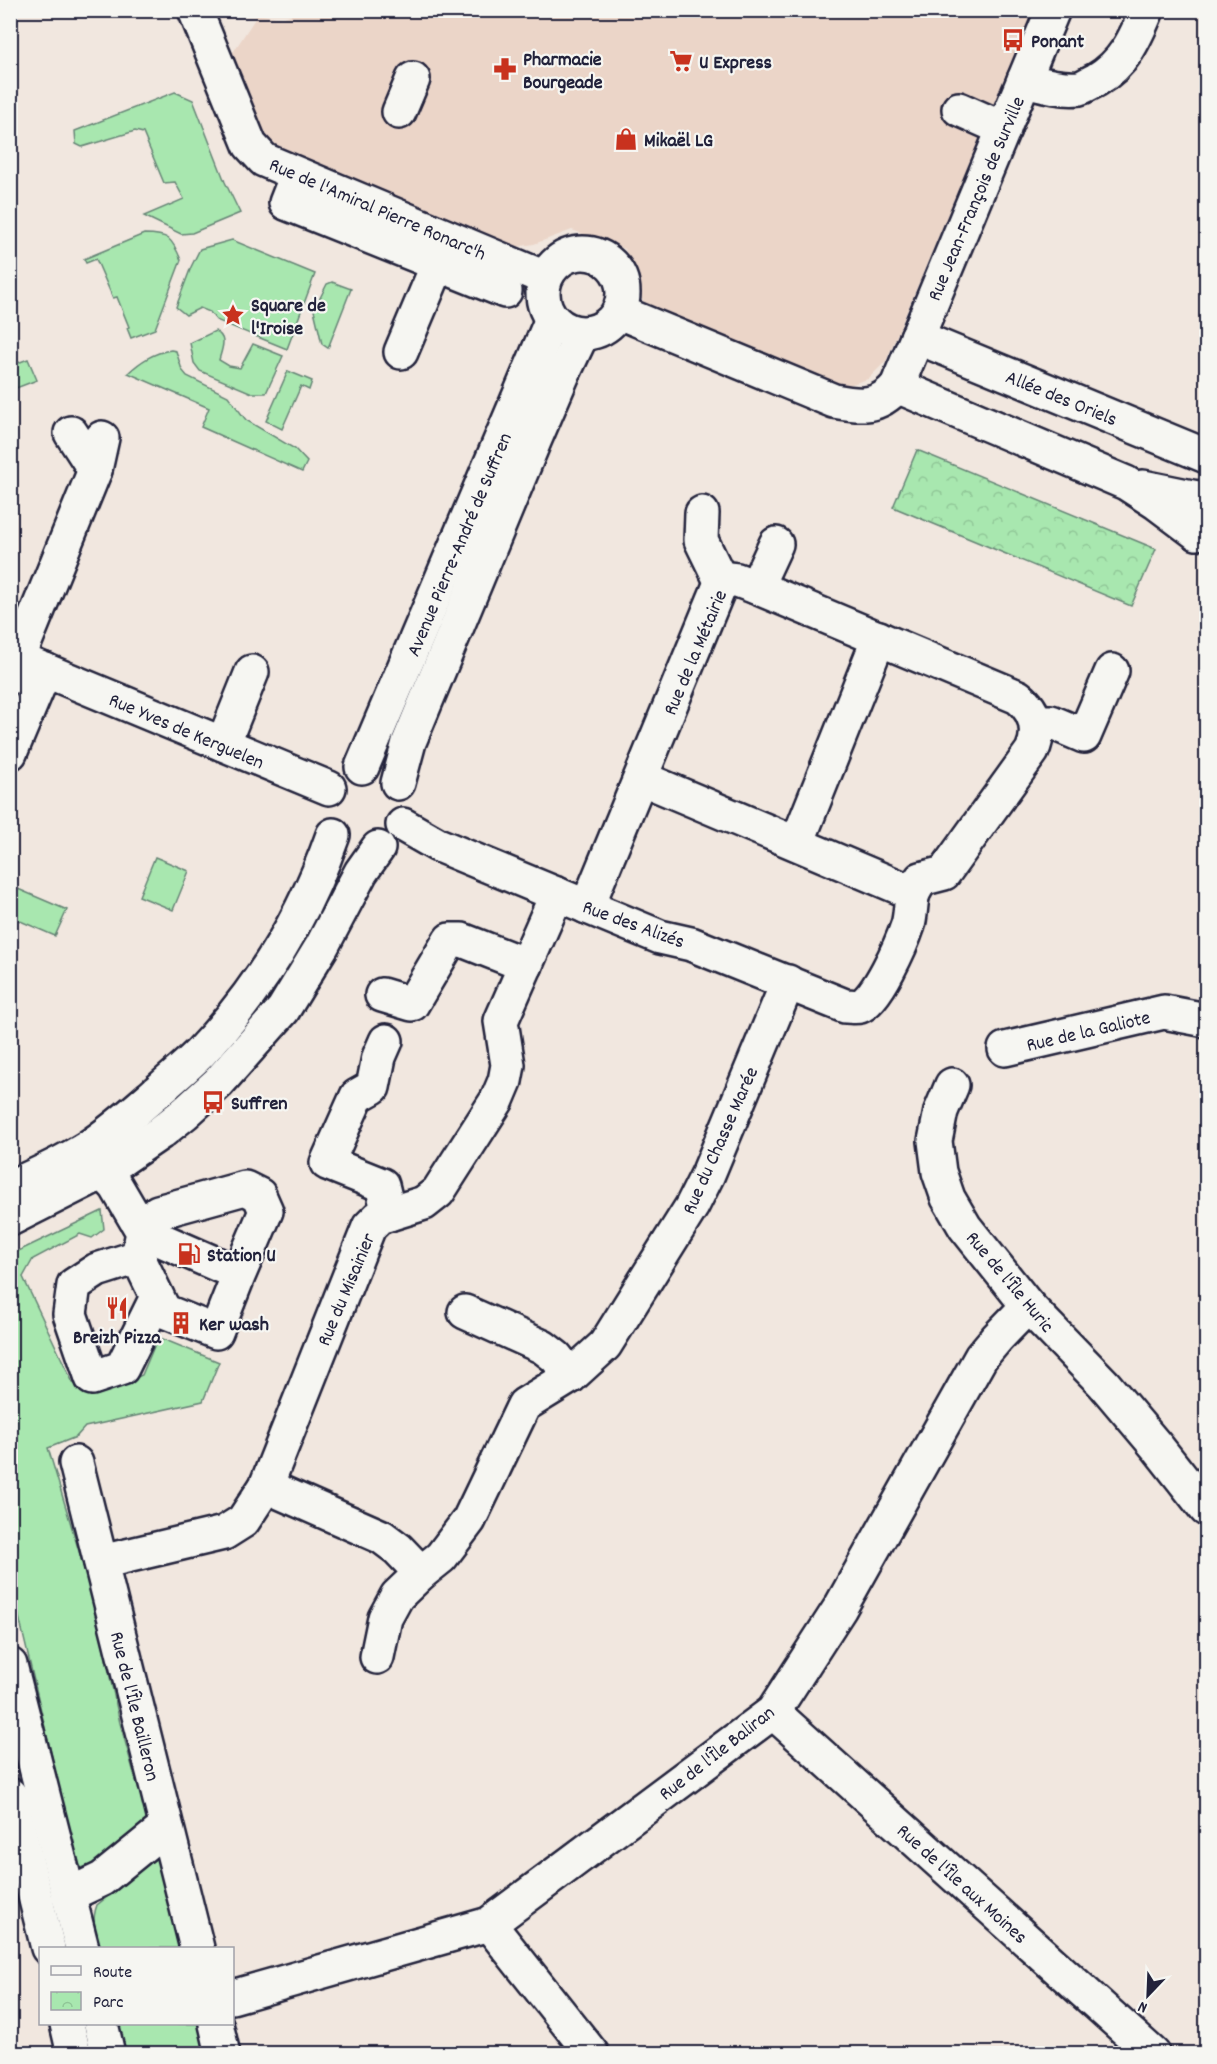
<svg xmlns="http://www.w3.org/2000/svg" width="1217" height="2064" font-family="Dekko,sans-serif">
<defs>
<pattern id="park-crowns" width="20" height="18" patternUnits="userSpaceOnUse" patternTransform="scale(1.5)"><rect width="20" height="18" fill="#a8e7af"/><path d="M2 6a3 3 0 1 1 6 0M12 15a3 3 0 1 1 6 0" fill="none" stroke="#90c697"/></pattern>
</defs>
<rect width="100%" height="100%" fill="#f1e7df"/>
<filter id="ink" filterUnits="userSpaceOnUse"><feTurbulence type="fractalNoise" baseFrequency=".0167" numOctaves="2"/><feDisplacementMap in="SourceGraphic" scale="12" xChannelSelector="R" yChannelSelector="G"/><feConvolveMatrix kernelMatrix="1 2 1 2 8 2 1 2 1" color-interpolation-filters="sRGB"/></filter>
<g filter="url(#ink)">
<polygon fill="#ebd5c8" points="301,11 1033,11 886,361 868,379 842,387 645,307 625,249 572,230 534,244 509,248 267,141 230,57 258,14 282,18"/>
<g fill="#a8e7af" stroke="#658475" stroke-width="1.5">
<polygon points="175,92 193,100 225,182 240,213 192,233 181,234 144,216 184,199 175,182 164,183 143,133 135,131 82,147 76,144 75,131"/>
<path d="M144,234C169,234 172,238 181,260L155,329L131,338L127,328L129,327L117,297L113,298L96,259L86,263L84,259Z"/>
<polygon points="232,240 315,274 287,349 216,320 210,312 200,308 186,315 176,307 191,267 200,249"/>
<polygon points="332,282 351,289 328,348 322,344 314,310 327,284"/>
<path d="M215,331C228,338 222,348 219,360L229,366L240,368L253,344L283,356L266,393H252L200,371L194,363L190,343Z"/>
<path d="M171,350L176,351L182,370L187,376L228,396L246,420L295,449L307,462L302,472L201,427L209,408L128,373C141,361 153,353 171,350Z"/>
<polygon points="11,353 15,364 28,359 37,380 11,390"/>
<polygon points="288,371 312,381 309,390 301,386 282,429 266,421"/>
<polygon points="155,857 189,871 173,910 139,896"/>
<polygon points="18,889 67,910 55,936 11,917 11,906"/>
<polygon points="102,1211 104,1229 92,1238 80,1234 33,1259 23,1277 73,1383 97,1395 142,1375 158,1337 219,1362 203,1401 85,1427 76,1437 48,1448 93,1598 120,1723 137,1784 150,1792 149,1814 142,1832 99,1866 84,1869 80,1866 75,1855 11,1583 10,1255"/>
<path d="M159,1858L184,1948H99C95,1933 91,1921 97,1905L155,1859Z"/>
<polygon points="117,2024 202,2024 209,2053 124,2053"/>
</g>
<polygon fill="url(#park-crowns)" stroke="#658475" stroke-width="1.5" points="917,450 1156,549 1131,606 893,507"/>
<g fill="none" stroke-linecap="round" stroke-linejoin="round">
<g stroke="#22223b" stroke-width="38">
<g id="minor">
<polyline points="195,10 250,145 264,160 545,278"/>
<path d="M1024,80C1041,84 1061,90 1079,88C1084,87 1091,82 1096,80C1124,64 1135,39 1147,10"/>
<polyline points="959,109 1004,129"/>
<polyline points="399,112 413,79"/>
<polyline points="297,175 286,203 505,291"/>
<circle cx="583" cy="293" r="40"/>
<path d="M619,312L834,401C861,406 878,408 897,386L1053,10"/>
<polyline points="917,337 1206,456"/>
<polyline points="401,352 447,243"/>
<polyline points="897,386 1126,483 1157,503 1197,533"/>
<polyline points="71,433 95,470"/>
<polyline points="1143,487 1197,498 1206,497"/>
<polyline points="702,513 701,540 722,583"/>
<polyline points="756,587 776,544"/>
<polyline points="10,656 18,659 95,470 102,438"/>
<polyline points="10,677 18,659 329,788"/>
<polyline points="1036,722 1051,722 1084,736 1112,671"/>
<polyline points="223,744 252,672"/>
<polyline points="10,753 45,670"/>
<polyline points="362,767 552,319"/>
<polyline points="398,783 409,742 535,439 563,374 582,334"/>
<path d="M403,825L438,845L660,937L691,944L845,1006C850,1006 856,1007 860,1006C877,1000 902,943 908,925C911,915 910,904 913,893"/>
<polyline points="797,843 879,638"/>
<path d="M587,907L718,590L722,583L728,579L737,580L756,587L1018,697C1036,711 1041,731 1032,751L944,873L921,879L913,893L641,778"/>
<polyline points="382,995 412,1004 450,940 462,940 526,965"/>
<polyline points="386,1041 379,1057 373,1087 357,1096 327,1163 382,1185 389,1214"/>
<polyline points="1005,1049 1164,1012 1206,1020"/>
<polyline points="952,1085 941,1111 935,1141 939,1172 948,1198 965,1227 1028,1306 1104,1384 1158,1448 1206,1509"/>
<polyline points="64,1162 84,1171 103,1172 116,1186 143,1232 239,1274 266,1211 259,1195 245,1188 158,1212 143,1232 138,1257 164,1311 216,1332 239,1274"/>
<path d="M10,1187C37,1175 63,1163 87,1148C113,1131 135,1111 158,1091C171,1079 186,1067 199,1054C260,990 304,918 333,835"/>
<polyline points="10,1219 103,1172 160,1133 185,1113 218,1083 283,1010 322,946 361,872 378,848"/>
<polyline points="138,1257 97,1270 74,1285 70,1314 92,1378 122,1368 157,1297"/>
<polyline points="465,1312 543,1347 556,1357 571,1376"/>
<polyline points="76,1463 197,1948"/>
<polyline points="266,1486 382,1537 398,1549 421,1573 441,1557 469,1520 524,1405 571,1376 605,1345 692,1206 708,1174 788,982"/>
<polyline points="101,1562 224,1533 243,1521 266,1486 369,1227 379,1217 424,1203 438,1192 497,1100 505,1081 508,1065 501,1021 557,894"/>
<polyline points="377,1657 385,1618 397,1596 421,1573"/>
<polyline points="773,1712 1153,2054"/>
<polyline points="68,1895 102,1879 166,1827"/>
<polyline points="489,1924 592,2054"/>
<polyline points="232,1997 489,1924 773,1712 840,1608 981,1357 997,1338 1028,1306"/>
<polyline points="216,2024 223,2054"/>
</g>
</g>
<g stroke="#22223b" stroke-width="38">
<g id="major">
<polyline points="10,1665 82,1948"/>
<polyline points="10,1795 48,1948"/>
<polyline points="67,2024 74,2054"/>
<polyline points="101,2024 108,2054"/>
</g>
</g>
<use href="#minor" stroke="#f6f6f2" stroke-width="33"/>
<use href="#major" stroke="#f6f6f2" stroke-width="33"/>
</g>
</g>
<defs>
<g id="bus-bare" transform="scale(1.8)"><path d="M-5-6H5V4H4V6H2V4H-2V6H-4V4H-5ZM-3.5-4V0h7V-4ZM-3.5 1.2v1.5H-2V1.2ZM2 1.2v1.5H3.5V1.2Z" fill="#c8321e" stroke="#f6f6f2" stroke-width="2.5" paint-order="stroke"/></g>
<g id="supermarket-bare" transform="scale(1.8)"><path d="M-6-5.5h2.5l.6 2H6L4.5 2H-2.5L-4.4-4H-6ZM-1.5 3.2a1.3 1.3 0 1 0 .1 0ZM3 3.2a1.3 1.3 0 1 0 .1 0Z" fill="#c8321e" stroke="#f6f6f2" stroke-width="2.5" paint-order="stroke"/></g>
<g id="pharmacy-bare" transform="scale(1.8)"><path d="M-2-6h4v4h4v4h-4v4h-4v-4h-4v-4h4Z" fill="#c8321e" stroke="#f6f6f2" stroke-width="2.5" paint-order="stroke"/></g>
<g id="shop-bare" transform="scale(1.8)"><path d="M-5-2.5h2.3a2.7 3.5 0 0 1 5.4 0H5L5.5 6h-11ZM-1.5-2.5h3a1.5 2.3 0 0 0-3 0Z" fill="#c8321e" stroke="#f6f6f2" stroke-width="2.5" paint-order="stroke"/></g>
<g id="sight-bare" transform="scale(1.8)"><path d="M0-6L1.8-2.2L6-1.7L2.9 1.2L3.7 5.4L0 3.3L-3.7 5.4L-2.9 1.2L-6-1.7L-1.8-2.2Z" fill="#c8321e" stroke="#f6f6f2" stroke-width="2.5" paint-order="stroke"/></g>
<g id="fuel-bare" transform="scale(1.8)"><path d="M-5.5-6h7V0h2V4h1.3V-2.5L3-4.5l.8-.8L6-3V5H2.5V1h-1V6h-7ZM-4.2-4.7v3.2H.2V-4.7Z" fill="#c8321e" stroke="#f6f6f2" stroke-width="2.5" paint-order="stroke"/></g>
<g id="restaurant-bare" transform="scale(1.8)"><path d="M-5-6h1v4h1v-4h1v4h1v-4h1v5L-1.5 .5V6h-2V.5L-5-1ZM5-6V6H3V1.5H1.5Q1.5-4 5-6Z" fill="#c8321e" stroke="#f6f6f2" stroke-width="2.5" paint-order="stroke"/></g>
<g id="building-bare" transform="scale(1.8)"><path d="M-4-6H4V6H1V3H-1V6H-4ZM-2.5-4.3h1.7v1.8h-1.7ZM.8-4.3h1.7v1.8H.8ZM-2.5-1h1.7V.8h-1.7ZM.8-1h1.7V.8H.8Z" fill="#c8321e" stroke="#f6f6f2" stroke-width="2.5" paint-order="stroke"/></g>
</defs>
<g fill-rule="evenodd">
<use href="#bus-bare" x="1013" y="40"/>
<use href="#supermarket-bare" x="681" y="61"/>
<use href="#pharmacy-bare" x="505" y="69"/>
<use href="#shop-bare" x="626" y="139"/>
<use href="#sight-bare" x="233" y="315"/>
<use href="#bus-bare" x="213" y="1102"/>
<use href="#fuel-bare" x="189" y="1254"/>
<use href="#restaurant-bare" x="117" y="1308"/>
<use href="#building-bare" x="181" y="1323"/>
</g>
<g text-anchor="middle" stroke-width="4.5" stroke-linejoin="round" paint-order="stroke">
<g font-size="20" font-weight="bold" fill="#22223b" stroke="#f6f6f2" text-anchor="start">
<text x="1031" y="47">Ponant</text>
<text x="523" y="65">Pharmacie<tspan x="523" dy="23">Bourgeade</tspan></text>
<text x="699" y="68">U Express</text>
<text x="644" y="146">Mikaël LG</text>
<text x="251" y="311">Square de<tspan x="251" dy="23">l'Iroise</tspan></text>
<text x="231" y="1109">Suffren</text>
<text x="207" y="1261">Station U</text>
<text x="199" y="1330">Ker wash</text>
<text x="117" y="1343" text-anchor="middle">Breizh Pizza</text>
</g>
<g font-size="20" fill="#22223b" stroke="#f6f6f2">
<text transform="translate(975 198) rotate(-67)" y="7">Rue Jean-François de Surville</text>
<text transform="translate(378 208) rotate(23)" y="7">Rue de l'Amiral Pierre Ronarc'h</text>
<text transform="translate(1062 397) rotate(22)" y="7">Allée des Oriels</text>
<text transform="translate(458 544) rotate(-67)" y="7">Avenue Pierre-André de Suffren</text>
<text transform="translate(694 652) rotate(-67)" y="7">Rue de la Métairie</text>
<text transform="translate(187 730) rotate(23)" y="7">Rue Yves de Kerguelen</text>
<text transform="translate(634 923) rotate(20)" y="7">Rue des Alizés</text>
<text transform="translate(1088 1030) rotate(-13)" y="7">Rue de la Galiote</text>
<text transform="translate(719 1140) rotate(-66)" y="7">Rue du Chasse Marée</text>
<text transform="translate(1011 1281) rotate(50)" y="7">Rue de l'Île Huric</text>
<text transform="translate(345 1289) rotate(-67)" y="7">Rue du Misainier</text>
<text transform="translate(136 1706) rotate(76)" y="7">Rue de l'Île Bailleron</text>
<text transform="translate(716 1752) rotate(-38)" y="7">Rue de l'Île Baliran</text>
<text transform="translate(963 1883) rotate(42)" y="7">Rue de l'Île aux Moines</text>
</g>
</g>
<rect width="1217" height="2064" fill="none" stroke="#f6f6f2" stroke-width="36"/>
<rect x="18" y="18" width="1181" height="2028" fill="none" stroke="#22223b" stroke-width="2" filter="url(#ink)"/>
<rect x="39" y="1947" width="195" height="78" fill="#f6f6f2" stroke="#a1a1a9" stroke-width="1.5"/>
<rect x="51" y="1966" width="30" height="9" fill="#f6f6f2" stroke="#a1a1a9" stroke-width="1.5"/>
<text x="93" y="1977" font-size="18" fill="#22223b">Route</text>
<rect x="51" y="1992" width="30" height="18" fill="url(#park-crowns)" stroke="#a1a1a9" stroke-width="1.5"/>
<text x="93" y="2007" font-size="18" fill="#22223b">Parc</text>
<g transform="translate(1148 1995) rotate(203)" stroke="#f6f6f2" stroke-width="4.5" paint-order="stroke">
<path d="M0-4.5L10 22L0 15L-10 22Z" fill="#22223b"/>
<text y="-9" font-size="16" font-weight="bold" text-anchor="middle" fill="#22223b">N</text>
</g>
</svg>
